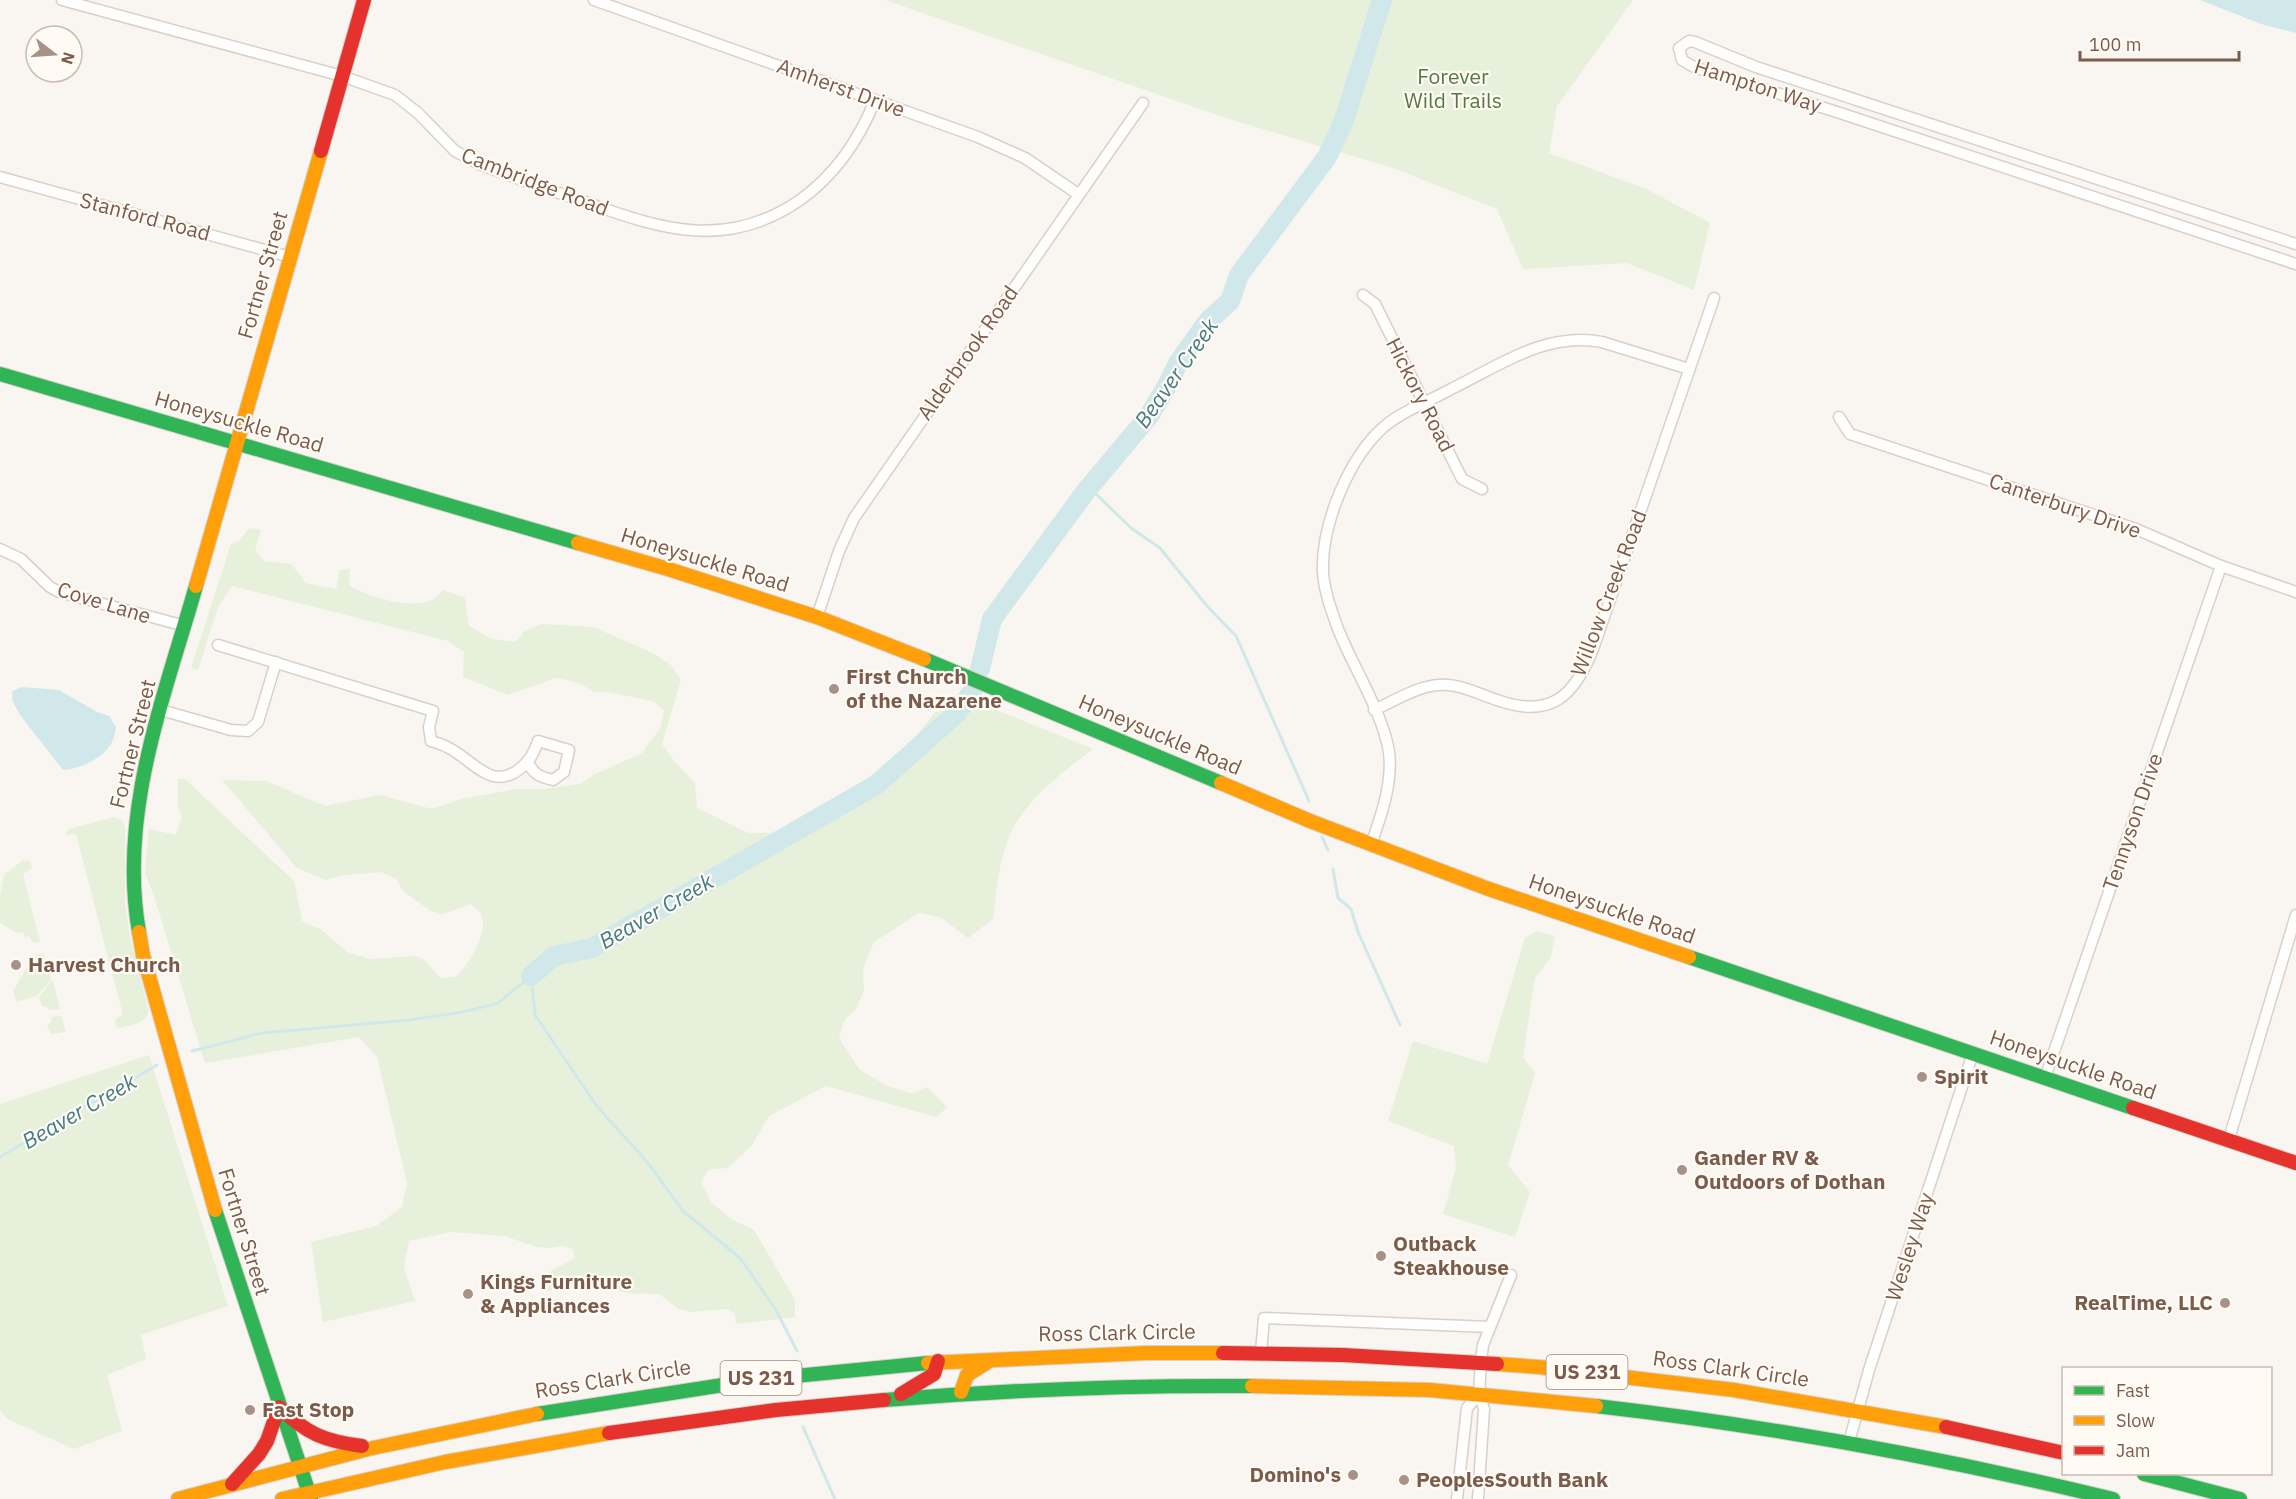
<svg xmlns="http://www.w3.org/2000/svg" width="2296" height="1499" font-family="'IBM Plex Sans',sans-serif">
<rect width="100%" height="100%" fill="#f9f5f0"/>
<g fill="#e7f0db">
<polygon points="885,0 1633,0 1557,106 1549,153 1646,189 1710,223 1694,290 1627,263 1523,269 1497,209 1393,168 1226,118"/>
<path d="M249,528L261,530L255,550L264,561L291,564L306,583L336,589L340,570L350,568L349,585C368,597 411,610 432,600C436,598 440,593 443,590L465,598L469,626L492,639L515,642L525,631L541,624L593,627L653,653L671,665L681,680L662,744L675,762L695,783L697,808L748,833H771L786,827L864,781L910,744L935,712L981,704L1093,749C1065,771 1033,793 1015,825C999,852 997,889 993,919L968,938L940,917L919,913L874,942L863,969L864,991L855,1010L844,1021L839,1038L859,1069L887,1086L913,1094L927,1087L947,1107L937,1117L826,1086L769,1116L751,1147L727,1168L708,1170L701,1182L711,1202L731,1219L754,1230L795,1300V1317L736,1324L735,1314L728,1309L691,1312L679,1309L659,1294L627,1293L579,1281L548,1291L551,1271L575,1258L573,1249L563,1246L549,1248L537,1247L504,1236L451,1232L409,1241L404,1268L415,1301L323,1322L311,1242L376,1226L402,1207L407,1183L377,1057L359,1037L205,1063L154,896L145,873L149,829L176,835L182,816L178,806V779H185L294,881L302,921L322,930L347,952L370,959L416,956L425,960L440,978L456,977C468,965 490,932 481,914C479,910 474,907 470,904L443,914L431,911L404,892L396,879L381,872L345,875L325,880L297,868L222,780L266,781L325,806L380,795L432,809L461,799L517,789H545L580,784L595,774L642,753L661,727L664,710L653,701L607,692H595L576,682L556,678L508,695L463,677L464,652L448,641L232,586L218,607L198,670L191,668L231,544L239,541Z"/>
<path d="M114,817L123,821L125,826V902L130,937L149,1010C146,1025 131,1025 118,1028L116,1026L115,1019L123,1015L76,834L68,835L66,833L69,829Z"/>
<polygon points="23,860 29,861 32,866 31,869 23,874 40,942 33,943 29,936 25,937 24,932 17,933 0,923 0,896 4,875"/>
<polygon points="1537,931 1555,936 1551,957 1535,978 1523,1057 1535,1073 1508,1165 1530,1192 1515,1237 1443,1214 1456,1168 1454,1146 1388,1121 1413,1041 1487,1064 1525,938"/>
<polygon points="43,953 51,980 36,996 17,1002 13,991 26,969 33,967 32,963 36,961 36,955"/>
<polygon points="51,981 53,981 60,1009 51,1010 45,1006 42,1006 39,997"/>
<polygon points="61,1016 66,1032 51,1034 47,1025 50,1024 52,1017"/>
<polygon points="149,1055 228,1306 141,1335 146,1359 107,1375 122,1431 74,1449 7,1419 0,1410 0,1104"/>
</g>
<g fill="#d0e8ea">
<polygon points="2200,0 2296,0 2296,33 2261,24"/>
<path d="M22,687L59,690L97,712L109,716L116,727C115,732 114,738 112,742C104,758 80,769 63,770L20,715L12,700V691Z"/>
</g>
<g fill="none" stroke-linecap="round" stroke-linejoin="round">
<g stroke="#d0e8ea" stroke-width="3">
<polyline points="1090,488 1131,528 1160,548 1207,606 1236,636 1309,801"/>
<polyline points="1322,837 1328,850"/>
<polyline points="1333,869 1338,898 1351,909 1358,932 1400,1025"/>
<polyline points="531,976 535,1015 596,1105 648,1163 683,1211 740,1258 776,1310 797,1351"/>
<polyline points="192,1051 262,1033 409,1020 463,1012 498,1003 531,976"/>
<polyline points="0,1157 157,1065"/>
<polyline points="803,1427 835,1499"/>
</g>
<g stroke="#d0e8ea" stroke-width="20">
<polyline points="980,669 992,619 1086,491 1149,416 1167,386 1178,363 1208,321 1230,301 1239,275 1327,157 1343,123 1382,0"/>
<polyline points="531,976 554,956 592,948 876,785 957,713 972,692"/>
</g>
<g stroke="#d7d1cb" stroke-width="13">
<g id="street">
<path d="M62,0L342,76L395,95L418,113L455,151L481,165C516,178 552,191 588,203C663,230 728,250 800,200C835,175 859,140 875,100"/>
<polyline points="594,0 978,137 1025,158 1078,194"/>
<polyline points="0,177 290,257"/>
<polyline points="2296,244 1756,67 1695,42 1689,41 1679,48 1682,60 1694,67 1837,112 2296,264"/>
<polyline points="1363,295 1375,304 1462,479 1482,489"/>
<polyline points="1839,417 1850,434 2136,529 2221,566 2296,592"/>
<polyline points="0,549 21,559 50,587 59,592 185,626"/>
<polyline points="817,617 839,551 854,518 1143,103"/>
<path d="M218,645L433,711L429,727L431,741C442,744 451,748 460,755C481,770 496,788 521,768C530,760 534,753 538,741L569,750L564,772L553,780C540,777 533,774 528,762"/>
<polyline points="161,710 231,730 248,731 258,722 276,662"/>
<path d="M1374,710C1397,700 1423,682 1448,685C1465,686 1481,695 1497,700C1550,719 1574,697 1593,649L1714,298"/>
<path d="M1371,845C1381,816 1393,783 1389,752C1383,713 1353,667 1338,629C1332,612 1324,591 1323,572C1321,525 1349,456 1386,425C1404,410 1432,400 1453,388C1500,365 1547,331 1602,342L1689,369"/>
<polyline points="2045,1078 2221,566"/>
<polyline points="2229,1139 2296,915"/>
<polyline points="1261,1352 1264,1318 1490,1327"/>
<polyline points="1849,1442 1869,1370 1973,1053"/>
<polyline points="1457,1499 1467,1408 1479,1394"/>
<polyline points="1478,1499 1484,1409 1479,1394 1481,1361 1483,1345 1511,1275"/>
</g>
</g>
<g stroke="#d9d2cb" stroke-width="16">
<g id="fast">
<polyline points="0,374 578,543"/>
<polyline points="924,659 1221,783"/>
<path d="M139,932C118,813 164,698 196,586"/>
<polyline points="1689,957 2133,1108"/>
<polyline points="215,1210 311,1499"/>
<path d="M884,1400C1007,1390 1129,1385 1252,1386"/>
<path d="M1596,1406C1771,1426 1943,1458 2113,1499"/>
<polyline points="537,1414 755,1380 928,1363"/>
<polyline points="2144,1474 2240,1499"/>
</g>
</g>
<g stroke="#d9d2cb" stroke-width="16">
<g id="slow">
<polyline points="578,543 668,569 817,617 924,659"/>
<polyline points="196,586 321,151"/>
<polyline points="1221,783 1310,821 1486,888 1689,957"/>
<polyline points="139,932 143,955 215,1210"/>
<polyline points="928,1363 1146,1353 1223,1353"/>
<polyline points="1497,1364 1539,1367 1734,1390 1946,1427"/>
<polyline points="1252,1386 1430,1390 1596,1406"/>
<polyline points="961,1392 967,1375 991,1360"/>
<polyline points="178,1499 368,1449 537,1414"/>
<polyline points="282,1499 445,1462 609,1433"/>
</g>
</g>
<g stroke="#d9d2cb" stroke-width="16">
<g id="jam">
<polyline points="321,151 364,0"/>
<polyline points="2133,1108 2296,1163"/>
<polyline points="1223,1353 1343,1355 1497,1364"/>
<polyline points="901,1394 934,1374 938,1361"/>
<polyline points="1946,1427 2064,1453"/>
<polyline points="609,1433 776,1410 884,1400"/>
<path d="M232,1484L259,1454L267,1441L279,1407C307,1434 324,1441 362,1446"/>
</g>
</g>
<use href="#street" stroke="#fefefd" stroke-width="10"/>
<use href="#fast" stroke="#30b455" stroke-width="14"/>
<use href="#slow" stroke="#ff9f0a" stroke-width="14"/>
<use href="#jam" stroke="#e5322d" stroke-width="14"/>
</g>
<g fill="#a69286" stroke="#fffaf3" stroke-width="2">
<circle cx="834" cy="689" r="6"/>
<circle cx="16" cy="965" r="6"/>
<circle cx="1922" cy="1077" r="6"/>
<circle cx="1682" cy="1170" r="6"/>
<circle cx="1381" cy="1256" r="6"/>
<circle cx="468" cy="1294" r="6"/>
<circle cx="2225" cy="1303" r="6"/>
<circle cx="250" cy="1410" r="6"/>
<circle cx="1353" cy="1475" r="6"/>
<circle cx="1404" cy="1480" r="6"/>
</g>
<g text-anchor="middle" stroke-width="4.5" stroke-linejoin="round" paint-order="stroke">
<g fill="#fffaf3" stroke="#a28b7f" stroke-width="1.5">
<rect x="1546.5" y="1355" width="81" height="34" rx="4.5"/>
<rect x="720.5" y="1361" width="81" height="34" rx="4.5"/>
</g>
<g font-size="20" font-weight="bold" fill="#7a5c4d">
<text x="1587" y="1379">US 231</text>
<text x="761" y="1385">US 231</text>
</g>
<g font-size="21" fill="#537a41" stroke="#fffaf3">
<text x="1453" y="84">Forever<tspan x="1453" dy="24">Wild Trails</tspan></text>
</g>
<g font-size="21" fill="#7a5c4d" stroke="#fffaf3">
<text transform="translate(1758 86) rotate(18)" y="7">Hampton Way</text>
<text transform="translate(841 88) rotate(20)" y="7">Amherst Drive</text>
<text transform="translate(535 182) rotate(21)" y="7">Cambridge Road</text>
<text transform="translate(145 217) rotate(15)" y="7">Stanford Road</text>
<text transform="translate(263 275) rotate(-74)" y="7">Fortner Street</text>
<text transform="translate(968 353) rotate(-55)" y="7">Alderbrook Road</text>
<text transform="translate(1420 395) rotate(63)" y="7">Hickory Road</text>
<text transform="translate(239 422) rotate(16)" y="7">Honeysuckle Road</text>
<text transform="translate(2065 506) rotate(19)" y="7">Canterbury Drive</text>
<text transform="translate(705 560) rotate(17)" y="7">Honeysuckle Road</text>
<text transform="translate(1609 593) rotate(-69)" y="7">Willow Creek Road</text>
<text transform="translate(104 603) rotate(17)" y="7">Cove Lane</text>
<text transform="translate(1160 735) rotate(23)" y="7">Honeysuckle Road</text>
<text transform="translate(133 744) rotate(-76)" y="7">Fortner Street</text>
<text transform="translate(2133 822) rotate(-71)" y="7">Tennyson Drive</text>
<text transform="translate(1612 909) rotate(19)" y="7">Honeysuckle Road</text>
<text transform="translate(2073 1065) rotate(19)" y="7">Honeysuckle Road</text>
<text transform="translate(244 1232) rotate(73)" y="7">Fortner Street</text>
<text transform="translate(1910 1247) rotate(-72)" y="7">Wesley Way</text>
<text transform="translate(1117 1333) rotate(-1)" y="7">Ross Clark Circle</text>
<text transform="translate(1731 1369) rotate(8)" y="7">Ross Clark Circle</text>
<text transform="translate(613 1379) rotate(-9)" y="7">Ross Clark Circle</text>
</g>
<g font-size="21" font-weight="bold" fill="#7a5c4d" stroke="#fffaf3" text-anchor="start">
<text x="846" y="684">First Church<tspan x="846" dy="24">of the Nazarene</tspan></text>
<text x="28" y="972">Harvest Church</text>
<text x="1934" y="1084">Spirit</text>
<text x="1694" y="1165">Gander RV &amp;<tspan x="1694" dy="24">Outdoors of Dothan</tspan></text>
<text x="1393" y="1251">Outback<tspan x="1393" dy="24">Steakhouse</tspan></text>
<text x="480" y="1289">Kings Furniture<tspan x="480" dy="24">&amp; Appliances</tspan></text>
<text x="2213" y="1310" text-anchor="end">RealTime, LLC</text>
<text x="262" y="1417">Fast Stop</text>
<text x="1341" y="1482" text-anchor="end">Domino's</text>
<text x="1416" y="1487">PeoplesSouth Bank</text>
</g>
<g font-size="22" font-style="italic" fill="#437c86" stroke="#fffaf3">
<text transform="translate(1176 373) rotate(-55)" y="8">Beaver Creek</text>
<text transform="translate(656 911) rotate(-30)" y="8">Beaver Creek</text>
<text transform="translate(79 1111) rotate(-30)" y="8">Beaver Creek</text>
</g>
</g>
<rect x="2062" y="1367" width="210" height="108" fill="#fffaf3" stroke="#cabbb1" stroke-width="1.5"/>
<rect x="2074" y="1386" width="30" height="9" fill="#30b455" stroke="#cabbb1" stroke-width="1.5"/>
<text x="2116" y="1397" font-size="18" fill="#7a5c4d">Fast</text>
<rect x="2074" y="1416" width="30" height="9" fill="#ff9f0a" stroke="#cabbb1" stroke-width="1.5"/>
<text x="2116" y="1427" font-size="18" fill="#7a5c4d">Slow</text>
<rect x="2074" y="1446" width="30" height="9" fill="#e5322d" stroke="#cabbb1" stroke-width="1.5"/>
<text x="2116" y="1457" font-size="18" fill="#7a5c4d">Jam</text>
<g transform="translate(54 54) rotate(107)"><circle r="28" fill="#fffaf3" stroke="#cabbb1" stroke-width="1.5"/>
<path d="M0-4.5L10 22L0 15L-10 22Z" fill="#a69286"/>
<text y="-9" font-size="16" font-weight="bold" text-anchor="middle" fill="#7a5c4d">N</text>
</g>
<path d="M2080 51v9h159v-9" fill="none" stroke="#7a5c4d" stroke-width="3"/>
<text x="2089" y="51" font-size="18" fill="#7a5c4d" stroke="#fffaf3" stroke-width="4.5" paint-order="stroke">100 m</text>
</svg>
